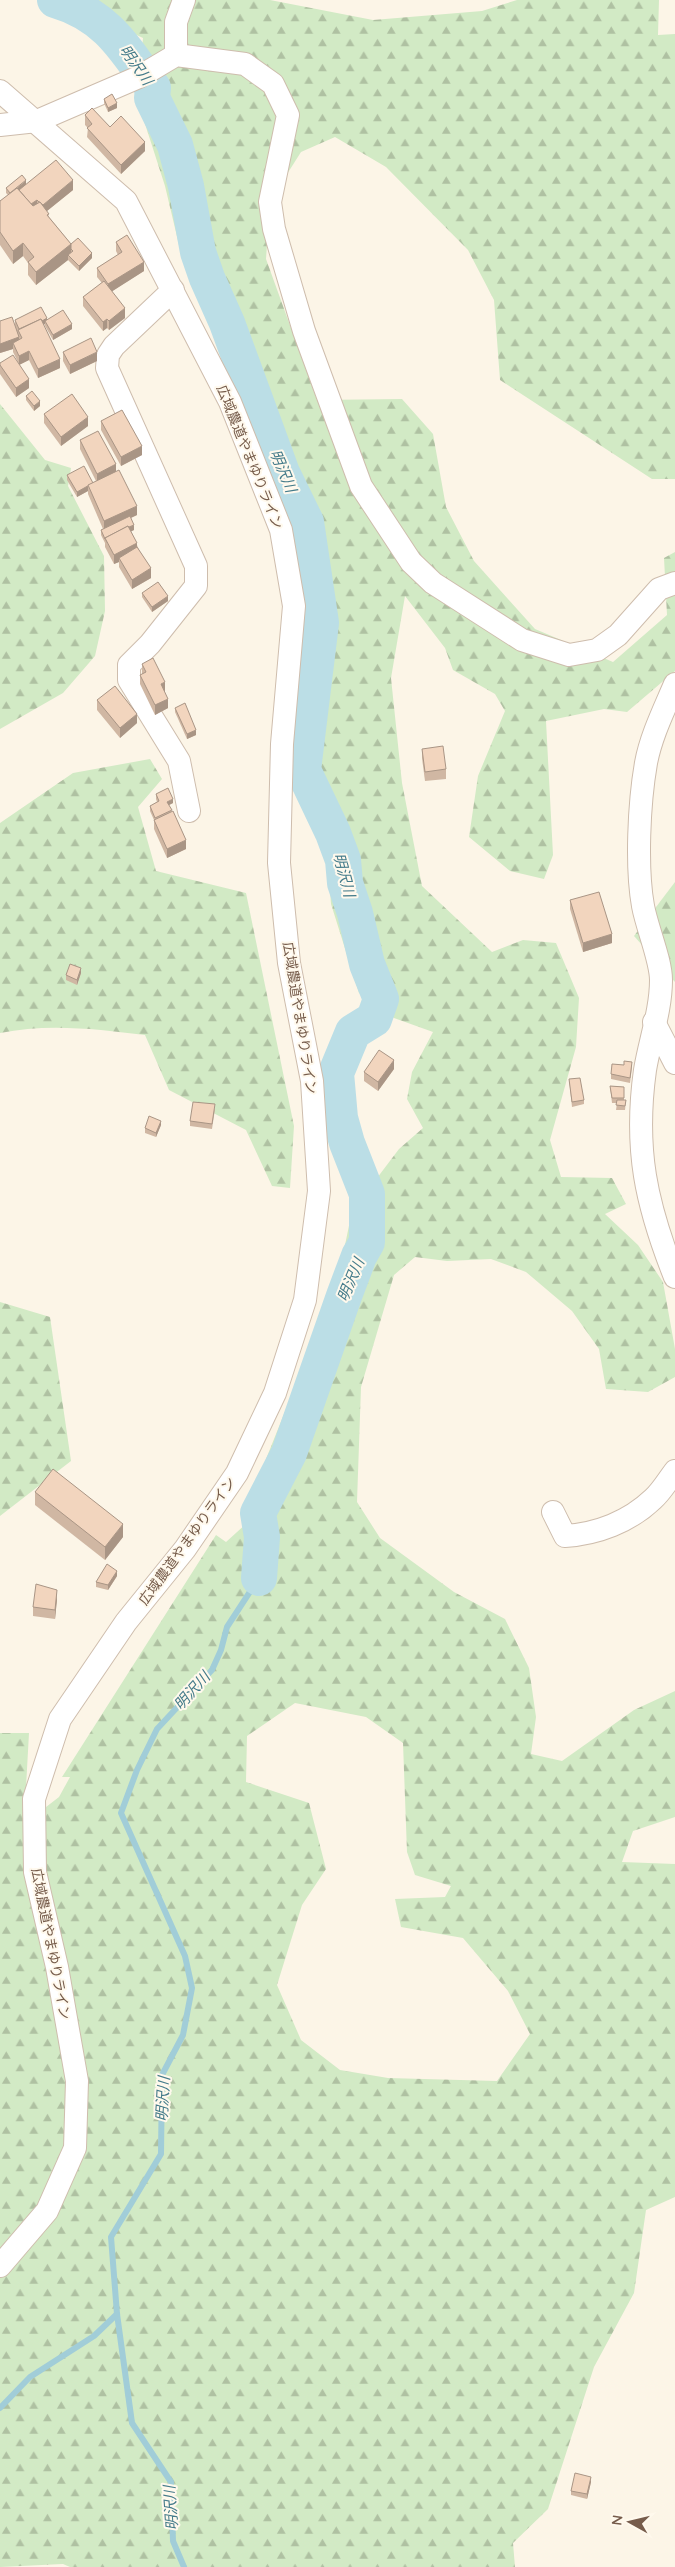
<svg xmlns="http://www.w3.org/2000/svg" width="675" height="2567" font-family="Quicksand,'Noto Sans JP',sans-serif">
<defs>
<pattern id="forest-firs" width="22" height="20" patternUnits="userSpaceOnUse" patternTransform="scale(1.25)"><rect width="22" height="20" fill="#d2eac5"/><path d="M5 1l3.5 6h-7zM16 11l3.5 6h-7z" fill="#afc1a2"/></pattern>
</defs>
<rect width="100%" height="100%" fill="#fcf5e7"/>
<g fill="url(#forest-firs)" fill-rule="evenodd">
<path d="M62,0H270L373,20L482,11L517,0H659L658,35L675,34V479H652L500,380L494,300L468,250L386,167L335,137L301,152L270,201L266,259L317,400L402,399L433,434L446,507L474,561L535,629L613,662L667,615L664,558L675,552V671L627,712L604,709L546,721L553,855L544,879L510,871L469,837L478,776L505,711L495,694L453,670L445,648L405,596L391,678L402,783L422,886L492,952L523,940L556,943L579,998L576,1047L550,1140L561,1177L612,1178L626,1204L605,1214L638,1245L663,1282L675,1349V1377L648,1392L606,1389L599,1349L572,1311L526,1272L491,1259L447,1261L415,1257L394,1275L361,1387L357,1502L380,1538L454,1592L505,1619L529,1668L536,1717L531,1754L562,1761L634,1710L675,1691V1817L633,1831L622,1862L675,1864V2197L646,2210L634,2293L594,2367L548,2509L513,2543L515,2567H70L63,2564L0,2567V1733H29L24,1824L59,1797L70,1777H62L216,1535L226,1542L258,1513L266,1459L338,1279L352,1211L399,1149L423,1128L407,1099L412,1072L433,1032L394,1018L359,993L331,904L327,849L294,768L307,617L294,534L228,356L179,245L165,186L137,99L143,38ZM295,1703L366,1717L403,1743L407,1852L415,1875L451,1886L445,1897L395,1899L401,1927L463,1938L508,1991L530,2034L497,2081L388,2078L340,2070L301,2040L277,1985L302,1905L326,1869L309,1803L246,1782L247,1736Z"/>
<polygon points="0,404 45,460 71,468 68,486 104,556 105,611 95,656 63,693 0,729"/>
<path d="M150,759L162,779L138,807L156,871L246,893L294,1126L290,1188L272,1186L246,1130L169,1090L145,1035C98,1029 47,1023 0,1033V823L73,773Z"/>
<polygon points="675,882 675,982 634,936"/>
<polygon points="0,1302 50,1317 71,1461 0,1516"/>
</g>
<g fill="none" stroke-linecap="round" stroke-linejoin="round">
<g stroke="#a1cdd8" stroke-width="6">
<polyline points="0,2408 30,2377 94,2336 117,2314"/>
<polyline points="184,2567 173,2541 171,2482 132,2423 117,2314 111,2237 161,2154 162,2075 183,2035 192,1988 185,1956 121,1813 137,1770 157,1729 212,1670 221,1650 227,1627 259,1578"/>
</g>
<path stroke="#bbdee6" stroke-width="36" d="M55,0C106,15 124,47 153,88L152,98L175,145L186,186L198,252L207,278L227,323L282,473L306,522L321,623L303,770L333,833L343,860L345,883L355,913L367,964L381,999L374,1019L353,1032L336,1073L340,1118L347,1143L367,1194V1242L359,1256L344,1296L289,1453L258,1513L262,1537L259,1578"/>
<g stroke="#cebdad" stroke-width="24">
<g id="minor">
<polyline points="176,55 176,22 184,0"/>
<polyline points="0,91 126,201 230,402 281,530 294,606 282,744 279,863 289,963 312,1081 319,1191 305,1300 275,1393 237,1473 185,1549 126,1622 60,1719 34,1799 35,1872 57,1967 77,2081 75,2148 47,2211 0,2266"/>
<polyline points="0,125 37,121 139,77 176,55 245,64 273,84 288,115 270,202 274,229 304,331 361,486 411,562 433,583 522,640 569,655 597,650 618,635 659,589 675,583"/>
<polyline points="173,290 114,346 108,355 107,368 196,566 196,586 150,644 129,665 129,680 179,761 189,811"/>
<path d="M675,684C664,710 651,736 646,763C639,803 636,867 643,906C647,928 661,960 661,980C661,1010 650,1040 645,1070C634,1149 646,1204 675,1277"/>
<polyline points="654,1022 675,1063"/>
<path d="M553,1512L565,1536C597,1534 629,1522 653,1499C662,1491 668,1480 675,1471"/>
</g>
</g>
<use href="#minor" stroke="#fff" stroke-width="22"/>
</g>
<g fill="#d0b7a3">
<polygon points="104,99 117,108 108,112 104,103"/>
<polygon points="85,115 110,127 145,151 121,174 87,137 88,128 85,125"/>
<polygon points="26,184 73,190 47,211 49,217 71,244 92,258 79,271 68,260 36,285 28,275 28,263 23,256 13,264 0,245 0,201 8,195 6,193 6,188"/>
<polygon points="116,242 144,271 112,291 125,318 109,330 107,328 103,331 83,306 83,297 102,283 97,277 97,268 118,255 116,251"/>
<polygon points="15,320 47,320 72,329 53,340 45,326 45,324 43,325 60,368 38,378 29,360 19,365 29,388 16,397 0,374 0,363 19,364 13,352 13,349 0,353 0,321 15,325"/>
<polygon points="63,352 97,361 70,374 63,361"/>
<polygon points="26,396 40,406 34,411 26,400"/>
<polygon points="44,414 88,426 61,446 44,423"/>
<polygon points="101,421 142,455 121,466 101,430"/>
<polygon points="80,440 116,471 137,515 131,518 134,530 131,531 151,578 132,589 119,567 119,562 114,564 105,547 105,543 101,535 101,530 103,529 88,494 88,491 77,497 67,480 67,475 93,483 96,481 80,449"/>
<polygon points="142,593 168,601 152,612 142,597"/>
<polygon points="142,664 165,691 164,692 168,708 155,715 140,684 140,675 142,674"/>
<polygon points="97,700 137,723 120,738 97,710"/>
<polygon points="175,708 196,735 187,739 175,712"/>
<polygon points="422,749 446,769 446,779 425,781 422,758"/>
<polygon points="156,794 173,803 169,805 186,849 167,858 154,829 154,820 150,811 150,806 157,802 156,799"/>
<polygon points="570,900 612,943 583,952 570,909"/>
<polygon points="81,973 77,985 66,980 66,975"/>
<polygon points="632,1067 630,1083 611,1079 611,1074"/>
<polygon points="394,1069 378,1091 364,1081 364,1072"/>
<polygon points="569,1079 584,1100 584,1104 572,1107"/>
<polygon points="610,1086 624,1087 624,1100 626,1100 625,1110 616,1110 617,1103 612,1103"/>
<polygon points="215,1109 212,1129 190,1126 190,1121"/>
<polygon points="161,1125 156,1137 145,1133 145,1128"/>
<polygon points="35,1492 123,1537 105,1560 35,1505"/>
<polygon points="117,1576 108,1590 96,1587 96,1582"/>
<polygon points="57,1599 55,1619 33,1616 33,1607"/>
<polygon points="591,2482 587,2499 571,2495 571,2491"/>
</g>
<g fill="#a99585">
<polygon points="117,103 117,108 108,112 108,108"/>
<polygon points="145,142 145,151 121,174 121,165"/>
<polygon points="26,180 26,185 11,198 11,194"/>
<polygon points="73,180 73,190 42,215 42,206"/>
<polygon points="37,200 37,209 29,206"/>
<polygon points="23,243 23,256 13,264 13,251"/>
<polygon points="71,244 71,258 68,255 68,260 36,285 36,272"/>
<polygon points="92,253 92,258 79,271 79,266"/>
<polygon points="144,262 144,271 108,294 108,284"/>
<polygon points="125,308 125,318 109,330 109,321"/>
<polygon points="47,318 47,323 45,321 45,324 20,336 20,332"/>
<polygon points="107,319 107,328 103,331 103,322"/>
<polygon points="72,324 72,329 53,340 53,335"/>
<polygon points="19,337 19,346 13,343 13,349 0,353 0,344"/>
<polygon points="29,351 29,360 19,365 19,356"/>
<polygon points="97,352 97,361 70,374 70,365"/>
<polygon points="60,359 60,368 38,378 38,369"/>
<polygon points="29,379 29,388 16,397 16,388"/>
<polygon points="40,401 40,406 34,411 34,406"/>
<polygon points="88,417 88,426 61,446 61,437"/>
<polygon points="142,446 142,455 121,466 121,457"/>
<polygon points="116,464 116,473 97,483 97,474"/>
<polygon points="88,486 88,491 77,497 77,492"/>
<polygon points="137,506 137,515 104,530 104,521"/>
<polygon points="134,525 134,530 107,543 105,539"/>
<polygon points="137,543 137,552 119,558 119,562 114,564 114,555"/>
<polygon points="151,568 151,578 132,589 132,580"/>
<polygon points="168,596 168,601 152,612 152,607"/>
<polygon points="165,682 165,691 161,694 161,684"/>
<polygon points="168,699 168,708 155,715 155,705"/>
<polygon points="137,714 137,723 120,738 120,728"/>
<polygon points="196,730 196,735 187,739 187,734"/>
<polygon points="173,799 173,803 167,806 167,802"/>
<polygon points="186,840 186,849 167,858 167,849"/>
<polygon points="612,934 612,943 583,952 583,943"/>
<polygon points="81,968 81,973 77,985 77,980"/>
<polygon points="394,1060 394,1069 378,1091 378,1082"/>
<polygon points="161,1121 161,1125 156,1137 156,1133"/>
<polygon points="123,1524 123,1537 105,1560 105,1547"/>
<polygon points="117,1571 117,1576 108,1590 108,1585"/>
<polygon points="57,1590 57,1599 55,1619 55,1610"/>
<polygon points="591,2477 591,2482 587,2499 587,2494"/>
</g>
<g fill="#f2d5be" stroke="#a99585">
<polygon points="112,94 117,103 108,108 104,99"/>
<polygon points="92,108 110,127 121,116 145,142 121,165 87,128 92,124 85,115"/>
<polygon points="56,160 73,180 43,205 40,202 39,202 37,200 31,204 19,190"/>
<polygon points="22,175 26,180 10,193 6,188"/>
<polygon points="17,188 33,206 40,202 49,214 47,215 71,244 36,272 28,262 34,257 23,243 13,251 0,232 0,201"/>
<polygon points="127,235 144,262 108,284 97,268 122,252 116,242"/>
<polygon points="78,238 92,253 79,266 68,255 73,251 71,249 71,244"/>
<polygon points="104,281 125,308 109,321 107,319 103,322 83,297"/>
<polygon points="41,307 47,318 42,321 41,319 19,329 15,320"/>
<polygon points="63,310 72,324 53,335 45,321"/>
<polygon points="12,317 19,337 0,344 0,321"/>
<polygon points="41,319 60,359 38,369 29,351 19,356 13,343 22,338 18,330"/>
<polygon points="91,338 97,352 70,365 63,352"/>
<polygon points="13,355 29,379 16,388 0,365 0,363"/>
<polygon points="32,391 40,401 34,406 26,396"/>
<polygon points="72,394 88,417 61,437 44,414"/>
<polygon points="122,410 142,446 121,457 101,421"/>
<polygon points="98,431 116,464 97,474 80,440"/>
<polygon points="84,466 93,483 77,492 67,475"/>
<polygon points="119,470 137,506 104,521 88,485"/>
<polygon points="130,516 134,525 129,527 128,526 105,538 105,539 101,530"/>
<polygon points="128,526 137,543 114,555 105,538"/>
<polygon points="137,547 151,568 132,580 119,558"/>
<polygon points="158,582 168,596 152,607 142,593"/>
<polygon points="153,658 165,682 161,684 168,699 155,705 140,675 146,672 142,664"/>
<polygon points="115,686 137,714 120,728 97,700"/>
<polygon points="185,703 196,730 187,734 175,708"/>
<polygon points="443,746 446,769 425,772 422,749"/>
<polygon points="168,788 173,799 167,802 172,810 155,818 150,806 159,801 156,794"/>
<polygon points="173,811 186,840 167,849 154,820"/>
<polygon points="599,892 612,934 583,943 570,900"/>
<polygon points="70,964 81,968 77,980 66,975"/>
<polygon points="379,1050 394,1060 378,1082 364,1072"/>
<polygon points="624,1061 632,1062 630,1078 611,1074 612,1064 624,1065"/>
<polygon points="580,1078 584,1100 572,1102 569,1079"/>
<polygon points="610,1086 624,1087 624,1098 612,1098"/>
<polygon points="617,1100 626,1100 625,1106 616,1105"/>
<polygon points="193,1102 215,1104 212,1124 190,1121"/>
<polygon points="149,1116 161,1121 156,1133 145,1128"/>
<polygon points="53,1469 123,1524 105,1547 35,1492"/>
<polygon points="107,1564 117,1571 108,1585 96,1582"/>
<polygon points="36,1584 57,1590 55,1610 33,1607"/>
<polygon points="575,2473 591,2477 587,2494 571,2491"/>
</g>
<g text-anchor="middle" stroke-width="4" stroke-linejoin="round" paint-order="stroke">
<g font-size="14" fill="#765c4b" stroke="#fff9ed">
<text transform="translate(250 457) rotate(68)" y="5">広域農道やまゆりライン</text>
<text transform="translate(300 1018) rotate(81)" y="5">広域農道やまゆりライン</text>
<text transform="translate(187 1541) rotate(-54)" y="5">広域農道やまゆりライン</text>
<text transform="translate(51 1944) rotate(79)" y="5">広域農道やまゆりライン</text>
</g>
<g font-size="15" font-style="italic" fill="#447b8a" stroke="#fff9ed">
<text transform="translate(136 65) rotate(55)" y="5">明沢川</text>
<text transform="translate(283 471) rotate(67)" y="5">明沢川</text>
<text transform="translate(344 875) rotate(75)" y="5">明沢川</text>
<text transform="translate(351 1280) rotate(-67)" y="5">明沢川</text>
<text transform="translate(192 1691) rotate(-48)" y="5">明沢川</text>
<text transform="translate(163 2099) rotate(-87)" y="5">明沢川</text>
<text transform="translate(171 2508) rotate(-94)" y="5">明沢川</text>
</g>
</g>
<g transform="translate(630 2522) rotate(278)" stroke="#fff9ed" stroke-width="4" paint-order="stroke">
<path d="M0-4L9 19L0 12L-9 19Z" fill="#765c4b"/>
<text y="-8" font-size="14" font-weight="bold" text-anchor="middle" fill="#765c4b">N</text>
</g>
</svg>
